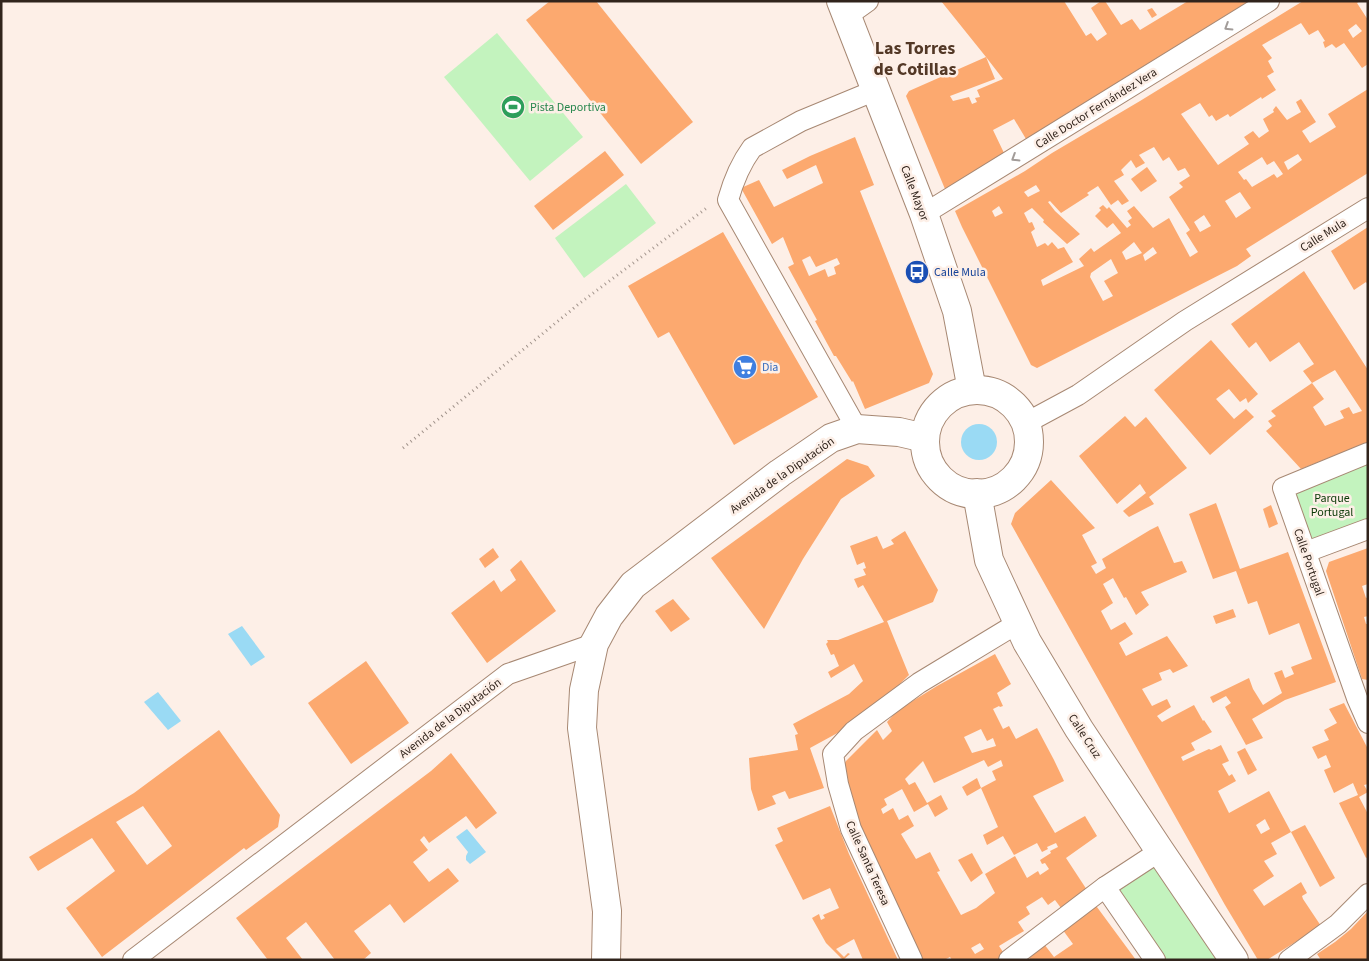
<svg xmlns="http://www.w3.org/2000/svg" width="1369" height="961" font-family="'Source Sans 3',sans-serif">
<rect width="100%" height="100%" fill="#fdefe7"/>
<g fill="#c3f3be">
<polygon points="497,33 583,137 530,181 444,77"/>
<polygon points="626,184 656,223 584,278 555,238"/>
<polygon points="1368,453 1368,529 1306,552 1283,488"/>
<polygon points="1160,851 1234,960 1155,960 1105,887"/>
</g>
<g fill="#9adaf4">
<circle cx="979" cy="442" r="18"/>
<polygon points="242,626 265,657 251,666 228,634"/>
<polygon points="158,692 181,721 168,730 144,702"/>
<polygon points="467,829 486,852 470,864 466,860 466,856 468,852 456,837"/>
</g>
<g fill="#fca96f" fill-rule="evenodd">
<polygon points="550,1 596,1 693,122 641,164 526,20"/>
<path d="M941,1H1064L1086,36L1091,33L1097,41L1107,34L1091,8L1101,1H1105L1121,25L1132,19L1140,30L1188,1H1249L1026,139L1014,119L993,130L1004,153L945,189L906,96L909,91L986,57ZM986,57L1003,79L977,90L980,97L975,98L977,102L972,104L969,97L953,101L950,96L995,79Z"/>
<path d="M1303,1H1360L1357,3L1368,20V64L1362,68L1344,43L1336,48L1332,44L1325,48L1323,42L1325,41L1318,30L1309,35L1301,23L1262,45L1272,58L1268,61L1274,72L1267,76L1276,90L1262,99L1261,97L1230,117L1228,114L1216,121L1212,115L1209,117L1200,103L1181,114L1218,165L1249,144L1244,137L1253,131L1259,138L1269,131L1263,119L1274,112L1273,110L1276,106L1287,120L1301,112L1296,102L1301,99L1316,122L1302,131L1310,143L1336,127L1328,114L1368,89V173L1246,249L1251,256L1237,266L1037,368L1031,365L962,227L955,211L1025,171L1052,153L1140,101ZM1356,24L1362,31L1353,38L1348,30ZM1154,147L1163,161L1169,157L1178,171L1185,168L1190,176L1179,183L1183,187L1169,197L1190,230L1186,233L1198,252L1190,257L1169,218L1153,228L1134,206L1127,211L1132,218L1128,221L1131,225L1127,228L1109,207L1107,209L1103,205L1099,208L1101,210L1095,216L1107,228L1113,223L1121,233L1094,252L1091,248L1079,259L1084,266L1043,286L1041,280L1073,262L1064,247L1058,249L1052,242L1048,246L1045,243L1037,247L1031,232L1035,229L1032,222L1029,223L1024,213L1032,208L1044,220L1043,222L1067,244L1080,234L1055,211L1048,202L1050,201L1061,213L1089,195L1087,193L1098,186L1111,205L1118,200L1122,205L1129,201L1114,181L1124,175L1121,170L1131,160L1136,168L1145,163L1139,155ZM1298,154L1302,160L1288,170L1284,162ZM1262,157L1267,165L1274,161L1283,174L1277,178L1274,174L1252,187L1246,179L1244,180L1238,172ZM1036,185L1040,191L1028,197L1024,192ZM1240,192L1251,208L1236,218L1225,201ZM999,206L1003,213L995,217L992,211ZM1204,215L1211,226L1200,232L1194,222ZM1134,242L1142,253L1126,260L1122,252ZM1153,247L1157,253L1145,261L1143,255ZM1111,259L1118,273L1104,281L1113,296L1103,301L1090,277L1091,273Z"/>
<polygon points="1152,8 1157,15 1152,18 1147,10"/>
<path d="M855,137L874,185L860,191L933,374L929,383L865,409L853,381L852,382L836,356H834L815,321L817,320L788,267L794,264L783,237L772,244L741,188L759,180L774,207L823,183L816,165L787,179L782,170L810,156ZM810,256L816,267L837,258L840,264L834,267L836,274L828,277L825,269L809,276L802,260Z"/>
<polygon points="605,151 624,175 553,230 534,206"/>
<polygon points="1147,167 1157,181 1141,192 1131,179"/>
<polygon points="1368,227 1368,285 1366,282 1354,290 1331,251"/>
<polygon points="723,232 818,397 734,445 669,332 658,338 628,286"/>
<polygon points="1304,271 1368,370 1368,442 1301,469 1266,431 1272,426 1268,421 1276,416 1271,411 1312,383 1324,399 1313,407 1325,426 1344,418 1340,411 1349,407 1353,414 1362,411 1335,370 1312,383 1303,371 1314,364 1299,342 1270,362 1256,342 1249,348 1231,324"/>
<polygon points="1211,340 1258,394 1248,403 1246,398 1240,402 1229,389 1216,399 1234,419 1246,409 1254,417 1210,455 1154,390"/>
<polygon points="1125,416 1135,427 1146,417 1187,468 1149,497 1154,504 1129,517 1123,511 1146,493 1140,484 1117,504 1079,456"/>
<polygon points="847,459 868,466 875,476 841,499 803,559 764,629 711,558"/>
<path d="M1051,480L1095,528L1082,535L1097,563L1091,566L1096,574L1106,568L1102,559L1150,530L1158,526L1174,563L1182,561L1187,572L1141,592L1149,605L1136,615L1126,597L1124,598L1113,578L1103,584L1113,603L1101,611L1111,630L1125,622L1133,634L1119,643L1126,656L1167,636L1188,666L1173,673L1170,669L1159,673L1162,680L1142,689L1152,706L1167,699L1171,707L1157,716L1162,722L1194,705L1203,721L1204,720L1212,732L1191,743L1195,750L1181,757L1183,761L1209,749L1211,750L1221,745L1229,761L1222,764L1229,776L1232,774L1236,781L1218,791L1229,813L1269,791L1291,832L1271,843L1277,854L1264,861L1274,876L1253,890L1264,906L1301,882L1307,893L1302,896L1303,899L1321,926L1267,960H1258L1225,905L1011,524L1015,513ZM1265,819L1270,829L1261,834L1256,825Z"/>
<polygon points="1216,503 1240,569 1288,552 1336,682 1285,700 1252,719 1263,738 1246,745 1225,707 1231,703 1226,696 1213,703 1210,697 1249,678 1253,689 1263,705 1282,693 1274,673 1282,670 1285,678 1294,674 1291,667 1312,659 1299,623 1269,635 1257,601 1248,604 1236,571 1213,579 1189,514"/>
<polygon points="1271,505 1278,524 1269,528 1263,509"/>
<polygon points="905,531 938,590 933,602 887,621 909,675 865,718 810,748 824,788 789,799 785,791 772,796 776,804 758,811 751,789 749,758 798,750 795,735 798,734 793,724 849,694 863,681 854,664 831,678 828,672 839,666 834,654 831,655 826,644 828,642 827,640 838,640 884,622 863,585 858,588 854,579 866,575 863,569 866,568 864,562 857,565 850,546 877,536 883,549 894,544 891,540"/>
<polygon points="493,548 499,557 485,568 479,559"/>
<polygon points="1368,548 1368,584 1362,586 1366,598 1368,597 1368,616 1364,617 1366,624 1368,624 1368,680 1362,679 1326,571 1329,562"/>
<polygon points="521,560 556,611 487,663 451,613 494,580 501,592 516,580 510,570"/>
<polygon points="673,599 690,619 671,632 655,611"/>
<polygon points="1233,609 1236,617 1216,624 1213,616"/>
<path d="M995,654L1011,684L997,693L1003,706L1000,707L999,706L993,709L1003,729L1009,726L1016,739L1037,728L1054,760L1064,781L1033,796L1055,833L1085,816L1097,836L1066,858L1087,890L1061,908L1055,900L1048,905L1042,897L1026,907L1030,914L1018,922L1024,931L999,946L1007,958L1004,960H952L950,957L944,960H919L862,841L840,771L846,761L877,730L883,740L892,731L887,722L898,710L937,686ZM981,729L987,741L993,738L996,746L972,753L964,737ZM984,760L988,767L1001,760L1003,766L992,771L996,780L981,788L998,827L983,835L987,845L1003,836L1014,855L1037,843L1042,852L1048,849L1047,847L1056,843L1058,847L1050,851L1051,853L1040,860L1042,864L1045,863L1049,869L1040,875L1038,871L1027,878L1015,856L985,874L995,893L976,908L961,915L937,872L940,871L930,852L916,859L901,834L914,826L908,815L899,820L893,808L883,814L881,809L887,805L884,799L902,789L914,812L928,804L935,817L948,809L941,795L927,803L915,782L909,785L905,779L923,761L934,783ZM980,943L984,949L975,954L971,948Z"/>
<polygon points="366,661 409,723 351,764 308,703"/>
<polygon points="1344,703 1368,749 1368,784 1364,785 1368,792 1359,797 1368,814 1368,857 1366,858 1339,803 1358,795 1353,783 1334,793 1324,770 1331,767 1326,755 1318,759 1312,747 1329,740 1324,730 1337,723 1329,709"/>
<path d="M219,730L280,815L278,827L246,850L244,848L102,957L66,908L115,871L92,838L38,871L29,857L134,793ZM143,806L172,846L147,865L116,822Z"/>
<polygon points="1245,748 1257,770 1248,775 1237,752"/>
<polygon points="451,753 497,813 476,829 466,816 429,843 424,836 420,840 428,850 413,862 429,882 448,868 459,881 404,923 390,904 354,931 371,953 363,960 335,960 306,922 286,938 303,960 268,960 236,918 431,771"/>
<polygon points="977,778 981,788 967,796 962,787"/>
<polygon points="830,806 849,854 898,960 863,960 854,939 836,949 844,957 848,953 850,954 843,960 826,943 812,918 819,914 821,920 825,918 823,915 839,908 830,888 803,900 775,845 783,841 777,828"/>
<polygon points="1305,825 1335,878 1320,887 1291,832"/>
<polygon points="972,853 983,873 971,882 958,860"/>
<polygon points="1094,903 1136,960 1031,960 1027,955 1044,944 1054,957 1073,944 1060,926"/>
<polygon points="1368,911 1368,960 1321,960 1317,954 1335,942 1351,929"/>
</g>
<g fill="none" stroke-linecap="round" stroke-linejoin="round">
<g stroke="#a78873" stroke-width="22">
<g id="minor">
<polyline points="847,16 868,1"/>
<polyline points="924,214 1269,1"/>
<polyline points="1026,423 1078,395 1185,321 1368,208"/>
<path d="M857,429L728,200C733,182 741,163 752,148L801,121L876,90"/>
<polyline points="1368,453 1283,488 1357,698 1368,723"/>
<polyline points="1306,552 1368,529"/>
<polyline points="1105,887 1155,960"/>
<polyline points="133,960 508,674 594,644"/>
<polyline points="912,960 851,829 838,784 833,754 854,731 919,683 1018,623"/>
<polyline points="1009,960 1105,887 1160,851"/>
<polyline points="1289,960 1338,924 1368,894"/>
</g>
</g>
<g stroke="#a78873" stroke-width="30">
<polyline id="secondary" points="606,960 607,911 582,728 584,690 594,644 609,616 633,585 780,473 831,438 857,429 899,432 925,438"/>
</g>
<g stroke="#a78873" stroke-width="30">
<g id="primary">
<polyline points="841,1 924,214 957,311 972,390"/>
<circle cx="977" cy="442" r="52"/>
<polyline points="977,493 989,560 1027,642 1079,729 1160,851 1234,960"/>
</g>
</g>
<polyline stroke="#a1938b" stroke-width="3" stroke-dasharray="1 4" stroke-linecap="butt" points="403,448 580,303 708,207"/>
<use href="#minor" stroke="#fff" stroke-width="20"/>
<use href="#secondary" stroke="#fff" stroke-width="28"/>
<use href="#primary" stroke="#fff" stroke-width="28"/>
</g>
<defs><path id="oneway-chevron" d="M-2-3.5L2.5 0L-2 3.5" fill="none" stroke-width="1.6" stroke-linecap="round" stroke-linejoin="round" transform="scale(1.25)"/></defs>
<g stroke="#a29c99">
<use href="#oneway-chevron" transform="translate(1228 27) rotate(148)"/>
<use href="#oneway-chevron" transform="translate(1015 158) rotate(148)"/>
</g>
<defs>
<g id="stadium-disc" transform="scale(1.25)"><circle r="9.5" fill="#2e9e5b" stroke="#fdefe7"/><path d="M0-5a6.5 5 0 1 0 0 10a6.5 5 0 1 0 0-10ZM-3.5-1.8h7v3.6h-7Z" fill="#fff"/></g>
<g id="bus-disc" transform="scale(1.25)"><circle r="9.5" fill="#1a4fb4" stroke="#fdefe7"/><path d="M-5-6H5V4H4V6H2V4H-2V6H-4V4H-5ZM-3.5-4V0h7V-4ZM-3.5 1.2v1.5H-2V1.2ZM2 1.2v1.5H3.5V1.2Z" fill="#fff"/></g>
<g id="supermarket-disc" transform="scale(1.25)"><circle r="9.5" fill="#3f7fe0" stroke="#fdefe7"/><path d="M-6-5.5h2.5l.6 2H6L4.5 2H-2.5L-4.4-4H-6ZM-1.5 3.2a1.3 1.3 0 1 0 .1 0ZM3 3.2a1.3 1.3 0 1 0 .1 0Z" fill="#fff"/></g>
</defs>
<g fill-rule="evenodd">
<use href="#stadium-disc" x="513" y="107"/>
<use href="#bus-disc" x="917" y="272"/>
<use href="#supermarket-disc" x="745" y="367"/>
</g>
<g text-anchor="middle" stroke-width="5" stroke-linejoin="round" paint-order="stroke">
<g font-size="12" fill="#27864d" stroke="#fdefe7" text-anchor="start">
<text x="530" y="111">Pista Deportiva</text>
</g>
<g font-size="12" fill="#31241c" stroke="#fdefe7">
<text transform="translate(1096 108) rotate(-32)" y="4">Calle Doctor Fernández Vera</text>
<text transform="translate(915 193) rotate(69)" y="4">Calle Mayor</text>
<text transform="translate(1323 235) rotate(-32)" y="4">Calle Mula</text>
<text transform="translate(782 475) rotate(-35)" y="4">Avenida de la Diputación</text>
<text transform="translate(1309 562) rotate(71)" y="4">Calle Portugal</text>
<text transform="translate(450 718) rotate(-37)" y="4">Avenida de la Diputación</text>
<text transform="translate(1085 736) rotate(57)" y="4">Calle Cruz</text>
<text transform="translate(868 863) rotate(66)" y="4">Calle Santa Teresa</text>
</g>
<g font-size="12" fill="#164399" stroke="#fdefe7" text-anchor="start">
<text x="934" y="276">Calle Mula</text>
</g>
<g font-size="12" fill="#366cbe" stroke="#fdefe7" text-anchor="start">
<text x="762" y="371">Dia</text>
</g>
<g font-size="12" fill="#093805" stroke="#fdefe7">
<text x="1332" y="502">Parque<tspan x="1332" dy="14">Portugal</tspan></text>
</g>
<g font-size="18" font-weight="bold" fill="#533826" stroke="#fdefe7">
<text x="915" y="54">Las Torres<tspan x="915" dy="21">de Cotillas</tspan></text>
</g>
</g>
<rect width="1369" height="961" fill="none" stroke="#31241c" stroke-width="5"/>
</svg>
